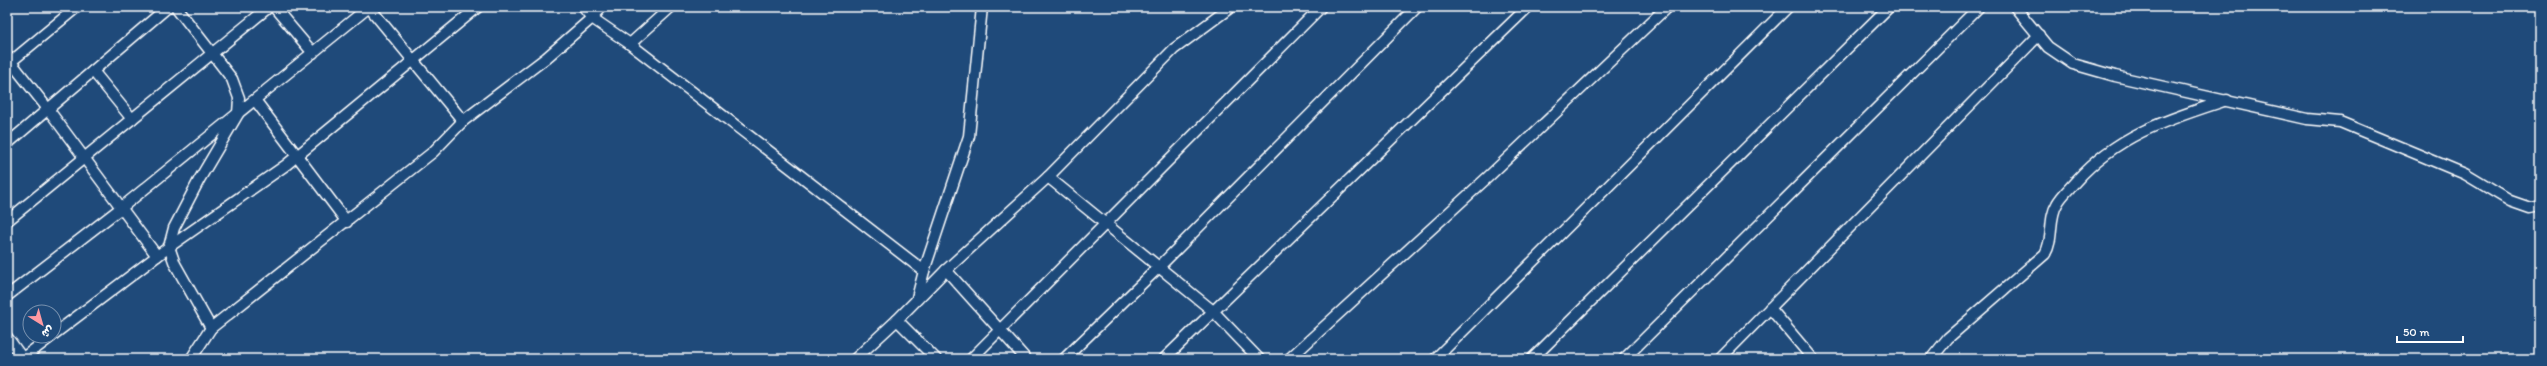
<svg xmlns="http://www.w3.org/2000/svg" width="2547" height="366" font-family="Itim,'Playpen Sans Arabic',sans-serif">
<rect width="100%" height="100%" fill="#1f4a7a"/>
<filter id="ink" filterUnits="userSpaceOnUse"><feTurbulence type="fractalNoise" baseFrequency=".025" numOctaves="2"/><feDisplacementMap in="SourceGraphic" scale="8" xChannelSelector="R" yChannelSelector="G"/><feConvolveMatrix kernelMatrix="1 2 1 2 8 2 1 2 1" color-interpolation-filters="sRGB"/></filter>
<g filter="url(#ink)">
<g fill="none" stroke-linecap="round" stroke-linejoin="round">
<g stroke="#fff" stroke-width="13">
<g id="minor">
<polyline points="176,7 232,79 239,98 238,114 199,180 174,228 169,247 175,264 211,328"/>
<polyline points="274,7 313,53"/>
<polyline points="369,7 463,121"/>
<polyline points="583,7 592,18 630,44 924,271"/>
<polyline points="2015,7 2048,47 2073,64 2115,76 2307,119 2340,122 2465,174 2510,201 2530,208 2540,206"/>
<polyline points="630,44 671,7"/>
<polyline points="7,57 48,109 157,256"/>
<polyline points="7,65 77,7"/>
<polyline points="93,71 132,119"/>
<polyline points="255,100 347,222"/>
<polyline points="7,144 168,7"/>
<polyline points="1048,177 1213,311 1259,359"/>
<polyline points="7,221 269,7"/>
<polyline points="946,270 1026,359"/>
<polyline points="7,296 121,208 369,7"/>
<polyline points="917,298 924,271 969,136 982,7"/>
<polyline points="1770,308 1813,359"/>
<polyline points="897,320 936,359"/>
<polyline points="54,334 169,247 286,165 478,7"/>
<polyline points="7,337 23,359"/>
<polyline points="7,357 9,359"/>
<polyline points="23,358 52,336"/>
<polyline points="191,359 211,328 433,152 463,121 546,58 592,18 602,7"/>
<polyline points="855,359 897,320 946,270 1048,177 1174,49 1231,7"/>
<polyline points="971,359 1321,7"/>
<polyline points="1064,359 1159,267 1417,7"/>
<polyline points="1164,359 1528,7"/>
<polyline points="1289,359 1488,177 1667,7"/>
<polyline points="1435,359 1788,7"/>
<polyline points="1532,359 1889,7"/>
<polyline points="1624,359 1979,7"/>
<polyline points="1720,359 2039,35"/>
<path d="M1931,359L1948,338L2045,254C2054,239 2048,219 2057,204C2061,196 2070,188 2076,181C2118,134 2169,119 2227,100"/>
</g>
</g>
<use href="#minor" stroke="#1f4a7a" stroke-width="10"/>
</g>
</g>
<rect width="2547" height="366" fill="none" stroke="#1f4a7a" stroke-width="24"/>
<rect x="12" y="12" width="2523" height="342" fill="none" stroke="#fff" stroke-width="1.5" filter="url(#ink)"/>
<g transform="translate(42 324) rotate(143)"><circle r="19" fill="#1f4a7a" stroke="#7992af"/>
<path d="M0-3L7 15L0 10L-7 15Z" fill="#ff9aa2"/>
<text y="-6" font-size="11" font-weight="bold" text-anchor="middle" fill="#ffffff">ش</text>
</g>
<path d="M2397 336v6h66v-6" fill="none" stroke="#ffffff" stroke-width="2"/>
<text x="2403" y="336" font-size="12" fill="#ffffff" stroke="#1f4a7a" stroke-width="3" paint-order="stroke">50 m</text>
</svg>
